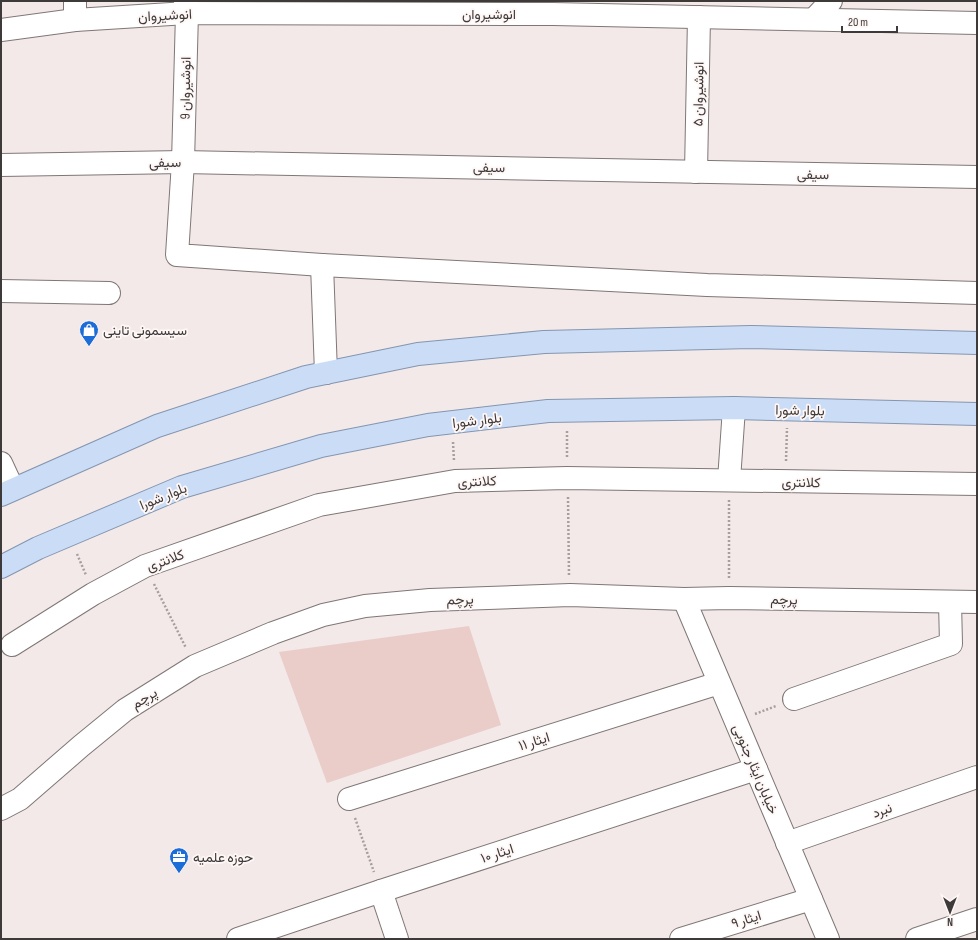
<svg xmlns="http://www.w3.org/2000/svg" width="978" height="940" font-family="'Sofia Sans Condensed',Vazirmatn,sans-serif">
<rect width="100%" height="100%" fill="#f2e9e8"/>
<polygon fill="#eaccc9" points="469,626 501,725 327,783 279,652"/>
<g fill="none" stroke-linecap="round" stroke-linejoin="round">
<g stroke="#7f7776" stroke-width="24">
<g id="minor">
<polyline points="185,1 187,13 183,162 177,255 322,265 707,285 977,293"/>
<polyline points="814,19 831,1"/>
<polyline points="75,20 75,1"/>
<polyline points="1,30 75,20 187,13 553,14 977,23"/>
<polyline points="1,165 183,162 977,177"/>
<polyline points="696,172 699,17"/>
<polyline points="322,265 326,373"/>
<polyline points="1,291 109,293"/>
<polyline points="1,463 13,489"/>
<polyline points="729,480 734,408"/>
<polyline points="684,599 828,939"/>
<polyline points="12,645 93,594 145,566 319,505 455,481 567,478 977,484"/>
<polyline points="794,699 951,644 950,602"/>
<polyline points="349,799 719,683"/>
<polyline points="1,809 20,799 81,746 125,710 195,666 273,633 323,615 365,606 430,600 570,595 684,599 729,598 977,602"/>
<polyline points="787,843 977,777"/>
<polyline points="381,891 397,939"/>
<polyline points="238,939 381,891 756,769"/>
<polyline points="681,939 811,899"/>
<polyline points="917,939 977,919"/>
</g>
</g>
<g stroke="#8495b0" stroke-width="24">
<g id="major">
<polyline points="1,495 157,426 306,377 418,354 544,342 751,337 977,343"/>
<polyline points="1,567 38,548 182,487 321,446 428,425 548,411 734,408 977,414"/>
</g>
</g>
<g stroke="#a69f9e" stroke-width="2.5" stroke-dasharray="2 2" stroke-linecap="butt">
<polyline points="567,431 567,458"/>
<polyline points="453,442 454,461"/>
<polyline points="786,461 787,428"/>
<polyline points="568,497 569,576"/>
<polyline points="729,500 729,579"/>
<polyline points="77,554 86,575"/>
<polyline points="154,584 186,648"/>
<polyline points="755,714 776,706"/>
<polyline points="355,818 374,872"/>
</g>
<use href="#minor" stroke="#fff" stroke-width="22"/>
<use href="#major" stroke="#cbddf6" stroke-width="22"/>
</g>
<defs>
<g id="shop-pin" transform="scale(1)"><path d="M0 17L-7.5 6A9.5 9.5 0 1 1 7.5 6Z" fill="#1c6dd7" stroke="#fef7f6"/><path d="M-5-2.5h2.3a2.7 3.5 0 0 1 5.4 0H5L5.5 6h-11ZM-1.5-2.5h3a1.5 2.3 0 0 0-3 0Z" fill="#fff"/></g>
<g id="office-pin" transform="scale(1)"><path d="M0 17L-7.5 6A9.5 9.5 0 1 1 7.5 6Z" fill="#1c6dd7" stroke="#fef7f6"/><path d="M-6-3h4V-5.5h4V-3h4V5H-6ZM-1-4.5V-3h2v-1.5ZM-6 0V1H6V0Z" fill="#fff"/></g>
</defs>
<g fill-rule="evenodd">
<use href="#shop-pin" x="89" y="330"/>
<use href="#office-pin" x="179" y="857"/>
</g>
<g text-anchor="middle" stroke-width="3.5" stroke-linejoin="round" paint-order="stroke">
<g font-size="14" fill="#3e3a3a" stroke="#fef7f6">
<text x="489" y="19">انوشیروان</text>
<text transform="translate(165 15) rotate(-3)" y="5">انوشیروان</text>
<text transform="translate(185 88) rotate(-89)" y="5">انوشیروان 9</text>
<text transform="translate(698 94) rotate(-89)" y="5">انوشیروان ۵</text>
<text transform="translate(165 162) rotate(-1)" y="5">سیفی</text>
<text transform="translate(489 167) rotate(1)" y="5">سیفی</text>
<text transform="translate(813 174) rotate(1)" y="5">سیفی</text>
<text transform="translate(800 410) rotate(1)" y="5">بلوار شورا</text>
<text transform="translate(477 420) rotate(-7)" y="5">بلوار شورا</text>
<text transform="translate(477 481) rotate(-2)" y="5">کلانتری</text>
<text transform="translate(801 482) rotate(1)" y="5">کلانتری</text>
<text transform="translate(163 496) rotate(-22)" y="5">بلوار شورا</text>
<text transform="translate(165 560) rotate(-20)" y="5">کلانتری</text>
<text transform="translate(460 599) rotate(-2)" y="5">پرچم</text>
<text transform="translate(784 599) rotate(1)" y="5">پرچم</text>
<text transform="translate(144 698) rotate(-32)" y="5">پرچم</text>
<text transform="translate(534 741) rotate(-17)" y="5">ایثار ۱۱</text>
<text transform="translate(756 769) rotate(67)" y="5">خیابان ایثار جنوبی</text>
<text transform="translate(882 810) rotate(-19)" y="5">نبرد</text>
<text transform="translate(497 853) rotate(-18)" y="5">ایثار ۱۰</text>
<text transform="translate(746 919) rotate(-17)" y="5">ایثار ۹</text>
</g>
<g font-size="14" fill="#3e3a3a" stroke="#fef7f6" text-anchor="start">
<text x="103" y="335">سیسمونی تاینی</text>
<text x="193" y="862">حوزه علمیه</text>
</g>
</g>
<rect width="978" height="940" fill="none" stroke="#3e3a3a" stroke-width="4"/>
<g transform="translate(950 912) rotate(180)" stroke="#fef7f6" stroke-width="3" paint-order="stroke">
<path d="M0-3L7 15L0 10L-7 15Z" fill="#3e3a3a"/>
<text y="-6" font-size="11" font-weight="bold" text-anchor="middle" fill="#3e3a3a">N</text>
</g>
<path d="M842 26v6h55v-6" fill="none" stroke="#3e3a3a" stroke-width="2"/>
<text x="848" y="26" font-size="12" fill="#3e3a3a" stroke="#fef7f6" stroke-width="3" paint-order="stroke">20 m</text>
</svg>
